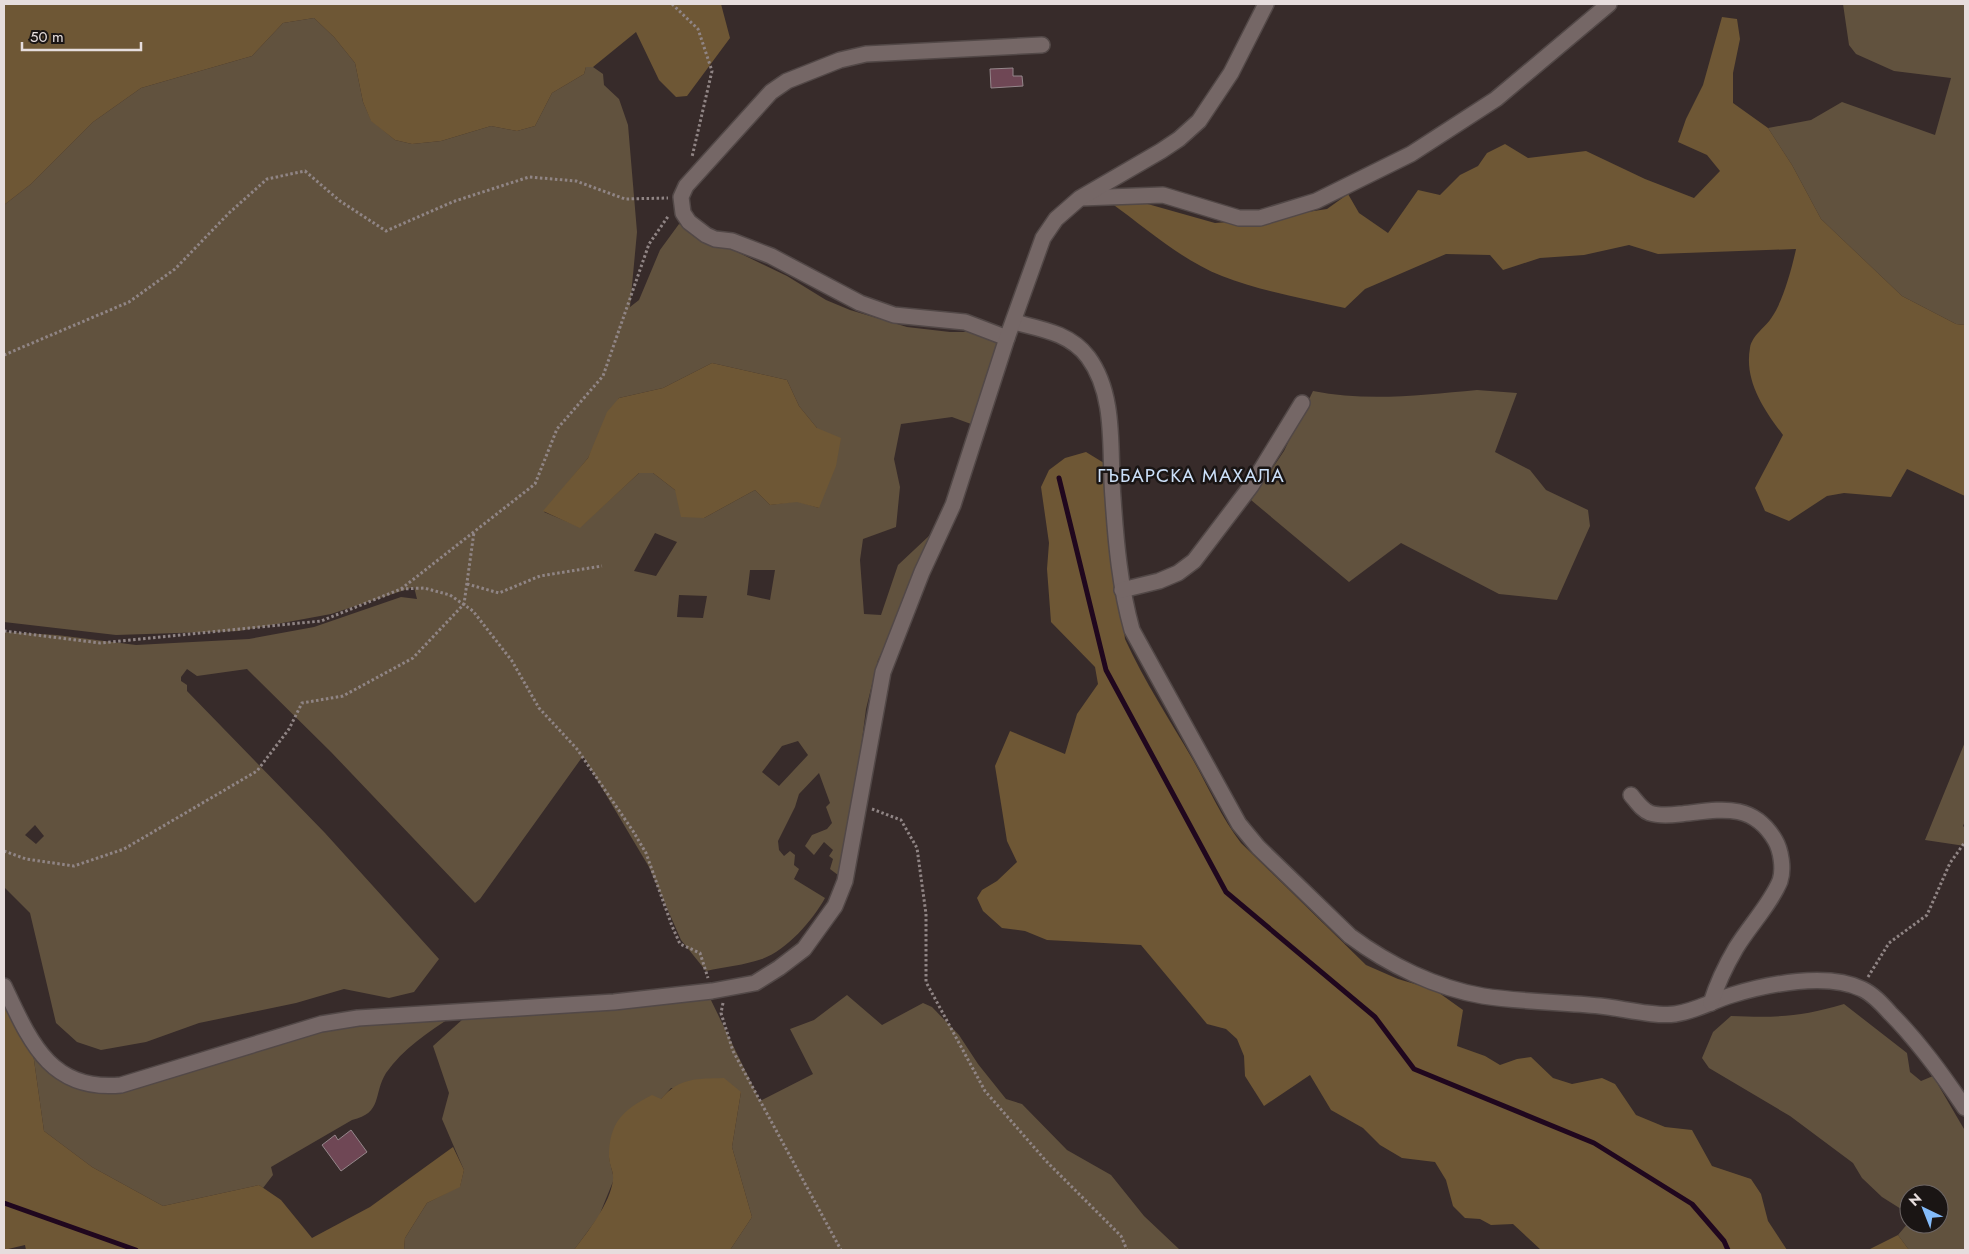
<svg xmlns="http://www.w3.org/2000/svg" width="1969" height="1254" font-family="Jost,sans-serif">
<rect width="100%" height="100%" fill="#372b2a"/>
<g fill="#61523e" fill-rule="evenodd">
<polygon points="1843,4 1965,4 1965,325 1956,324 1902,296 1821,219 1792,165 1768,128 1811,120 1842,102 1935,135 1951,78 1894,71 1856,54 1849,45"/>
<path d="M314,18L334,37L355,63L363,102L371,120L395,140L412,144L441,141L491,126L517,131L535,126L552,93L584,74L586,67H593L603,74L604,85L619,99L628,125L637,232L630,307L639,300L660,250L679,224L787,276L826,300L850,310L907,327L950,332H993L1003,335L971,424L952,417L901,424L894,459L900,487L896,527L863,539L860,560L864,614L881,615L898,565L930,535L902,614L878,660L866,709L854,802L840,871L838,875L830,869L833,859L829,856L833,850L824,842L814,855L805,846L812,835L827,829L832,823L826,807L830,803L819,773L799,794L795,807L778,841L779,850L784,856L790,851L795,855L794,865L799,869L794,879L825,898C813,920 787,950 762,959C745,965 724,967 706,971L681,940L649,867L583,756L480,899L475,903L331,752L247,669L197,676L187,669L181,677V681L187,685V691L325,833L439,959L414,992L389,998L344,989L296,1003L199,1023L146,1042L101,1050L77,1042L56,1023L30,913L4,887V632L57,635L136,645L249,639L314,627L401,597L417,599L414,587L331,614L239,631L116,635L4,622V205L31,184L93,122L141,88L252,56L283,23ZM712,363L787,380L799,406L817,428L819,508L797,501L770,505L755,490L704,518L675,490L653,473H639L580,527L544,512L588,458L619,398L663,388ZM655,533L677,542L656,576L634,571ZM750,570H775L770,600L747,595ZM679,595L707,596L703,618L677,617ZM798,741L808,755L779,786L762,772L782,746ZM35,825L44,836L36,844L25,835Z"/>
<path d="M1477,390L1517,393L1495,452L1530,470L1546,490L1588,510L1590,526L1557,600L1499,594L1401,543L1349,582L1251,500L1284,451L1313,391C1367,402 1423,395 1477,390Z"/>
<polygon points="1965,742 1965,821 1963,826 1965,828 1965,846 1925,840"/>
<polygon points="708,994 760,1101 813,1074 790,1029 814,1020 847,995 882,1025 923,1003 932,1007 959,1035 978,1064 1006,1099 1022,1104 1067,1150 1111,1175 1144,1216 1180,1250 730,1250 752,1217 732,1147 741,1092 671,1088 609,1158 614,1179 599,1216 574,1250 404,1250 405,1238 427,1203 460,1186 464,1170 442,1119 449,1093 433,1046 473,1010"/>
<path d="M1844,1004L1907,1053L1910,1072L1921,1081L1933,1076L1964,1129L1965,1250H1909L1898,1235L1909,1222L1939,1224V1194H1909V1214L1882,1197L1862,1178L1853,1163L1790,1116L1709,1068L1702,1058L1713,1032L1731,1016C1776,1018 1800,1017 1844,1004Z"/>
<path d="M461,1011C433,1029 405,1046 386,1073C373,1094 383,1113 352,1120L271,1167L273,1175L263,1188L259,1185L163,1206L92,1167L44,1131L33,1053L87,1087L335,1024Z"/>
</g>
<g fill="#6e5735">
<polygon points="4,4 721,4 730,38 687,96 676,97 659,80 636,32 593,67 586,67 584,74 552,93 535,126 517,131 491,126 441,141 412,144 395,140 371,121 363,102 355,63 334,37 314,18 283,23 252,56 141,88 93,122 31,184 4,205"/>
<path d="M1722,17L1737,19L1740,39L1733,73V103L1768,128L1792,165L1821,219L1902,296L1956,324L1965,325V496L1907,469L1891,497L1844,493L1827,496L1789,521L1765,511L1755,488L1783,435C1764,410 1744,381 1750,348C1752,335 1766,327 1772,317C1783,301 1792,268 1796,249L1658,254L1629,245L1584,255L1540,258L1503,270L1490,255L1446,254L1365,289L1345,308C1304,299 1261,291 1222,276C1181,260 1146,228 1111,203L1137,201L1215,223L1256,220L1327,209L1348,194L1359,213L1388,233L1418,190L1440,195L1460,175L1478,166L1487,153L1505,144L1528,158L1586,151L1645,179L1694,198L1720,171L1707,155L1678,142L1686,119L1703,85Z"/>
<polygon points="712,363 787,380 799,406 817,428 841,438 836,466 819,508 797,502 770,505 755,490 704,518 681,517 675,490 653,473 639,473 580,528 543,511 588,458 607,412 619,398 663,388"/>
<path d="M1086,452L1104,463L1125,639C1144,681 1170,720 1193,760C1209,788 1221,817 1241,843L1366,965L1398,979L1435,990L1463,1010L1457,1046L1485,1056L1500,1065L1517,1059L1531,1057L1553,1078L1572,1084L1602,1078L1615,1084L1636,1115L1665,1127L1692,1130L1712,1166L1751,1179L1761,1194L1768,1221L1787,1250H1541L1513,1224L1491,1225L1480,1219L1465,1218L1453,1206L1446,1180L1435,1162L1402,1158L1380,1145L1363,1128L1331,1110L1310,1075L1264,1106L1245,1076L1244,1056L1237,1039L1226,1029L1207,1024L1141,945L1047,940L1025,931L1002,928L983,911L977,898L982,890L997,881L1017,862L1007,841L995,766L1010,731L1065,754L1077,714L1098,684L1095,667L1051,622L1047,569L1049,543L1041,487L1049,470L1065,458Z"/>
<polygon points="4,1004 33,1053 44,1131 92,1167 163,1206 259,1185 281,1200 312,1238 370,1207 453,1147 464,1170 460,1187 427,1203 405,1238 404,1250 26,1250 25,1245 4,1250"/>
<path d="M724,1078L741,1092L732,1147L752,1217L730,1250H574C588,1231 610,1204 613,1180C614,1172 609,1164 609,1157C609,1122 623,1110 652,1095L661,1099C680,1077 697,1079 724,1078Z"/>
<polygon points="1898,1235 1909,1250 1868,1250"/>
</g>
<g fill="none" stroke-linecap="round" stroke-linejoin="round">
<g stroke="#20071e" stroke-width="5">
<polyline points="1059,478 1106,670 1226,892 1375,1017 1414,1069 1594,1143 1692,1204 1724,1241 1728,1250"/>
<polyline points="4,1203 136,1250"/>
</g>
</g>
<g fill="#6f4755" stroke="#95878b">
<polygon points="1013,68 1013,76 1022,76 1023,86 991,88 990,69"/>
<polygon points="351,1130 367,1152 341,1171 322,1145 335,1135 338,1140"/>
</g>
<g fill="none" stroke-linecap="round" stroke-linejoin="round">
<g stroke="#524847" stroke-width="18">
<g id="minor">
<polyline points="1081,198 1163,195 1239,218 1260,218 1316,201 1411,154 1496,99 1609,4"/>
<path d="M1014,322C1041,329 1070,333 1088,357C1117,396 1109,452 1113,498C1116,543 1120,587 1132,630L1239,824L1258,847L1350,936C1389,965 1436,988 1483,996C1522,1002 1561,1002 1600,1006C1621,1008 1655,1017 1675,1014C1696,1011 1712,1001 1732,995C1768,984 1827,972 1862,989C1873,994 1882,1004 1890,1013C1919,1042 1942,1074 1965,1108"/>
<polyline points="1007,338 965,322 894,315 860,303 771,256 732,241 715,239 706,235 689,222 683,213 681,197 686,186 771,92 787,81 840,60 866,54 1042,45"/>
<polyline points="1122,590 1159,581 1178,573 1194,561 1251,486 1302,403"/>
<path d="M1631,795C1637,802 1642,810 1650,813C1659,816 1671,815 1680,814C1719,810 1752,801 1775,840C1781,850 1784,869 1780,881C1770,905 1750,925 1736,948C1726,965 1717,984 1711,1003"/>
<path d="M4,986C30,1041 50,1092 121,1085L321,1024L358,1018L614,1002L712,991L755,983L779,968L804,949L835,906L845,881L883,672L922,572L953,505L1007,338L1043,238L1056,219L1080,198L1161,151L1179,139L1199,121L1231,73L1266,4"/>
</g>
</g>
<g stroke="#908585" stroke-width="3" stroke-dasharray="2.5 2.5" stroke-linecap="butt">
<polyline points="672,4 698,29 712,71 692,157"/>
<polyline points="4,355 129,302 175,269 229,213 267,179 305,171 340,201 386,231 455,201 529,177 576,181 625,199 668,198"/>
<polyline points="467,584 499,593 540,576 602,566"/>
<polyline points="401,589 424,588 450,595 473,611 512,661 539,708 577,749 633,831 646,853 672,926 680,944 700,953 708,978"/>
<polyline points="4,631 100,643 321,621 401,589 535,484 557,429 603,376 649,244 669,215"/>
<polyline points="872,809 901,820 917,848 926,914 926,982 985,1091 1046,1161 1121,1236 1127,1250"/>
<polyline points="4,851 26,859 74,866 124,849 257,771 289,729 302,703 343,696 413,658 464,604 474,532"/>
<polyline points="1868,977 1889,943 1927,915 1950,863 1965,842"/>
<polyline points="723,1003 721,1013 733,1051 841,1250"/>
</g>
<use href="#minor" stroke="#756766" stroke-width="15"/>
</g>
<g text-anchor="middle" stroke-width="5" stroke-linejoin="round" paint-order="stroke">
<g font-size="19" letter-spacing="1" fill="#cce0f9" stroke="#1a1514">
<text x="1191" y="482">ГЪБАРСКА МАХАЛА</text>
</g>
</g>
<rect width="1969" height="1254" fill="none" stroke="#e6dddd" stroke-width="10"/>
<g transform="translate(1924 1209) rotate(317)"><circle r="24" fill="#1a1514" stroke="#6c6564"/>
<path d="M0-4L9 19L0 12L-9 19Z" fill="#84bcfb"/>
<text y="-8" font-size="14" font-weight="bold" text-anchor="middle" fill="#e6dddd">N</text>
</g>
<path d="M22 42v8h119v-8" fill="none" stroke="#e6dddd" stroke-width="2.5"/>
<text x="30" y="42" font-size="15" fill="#e6dddd" stroke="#1a1514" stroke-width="4" paint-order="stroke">50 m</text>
</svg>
